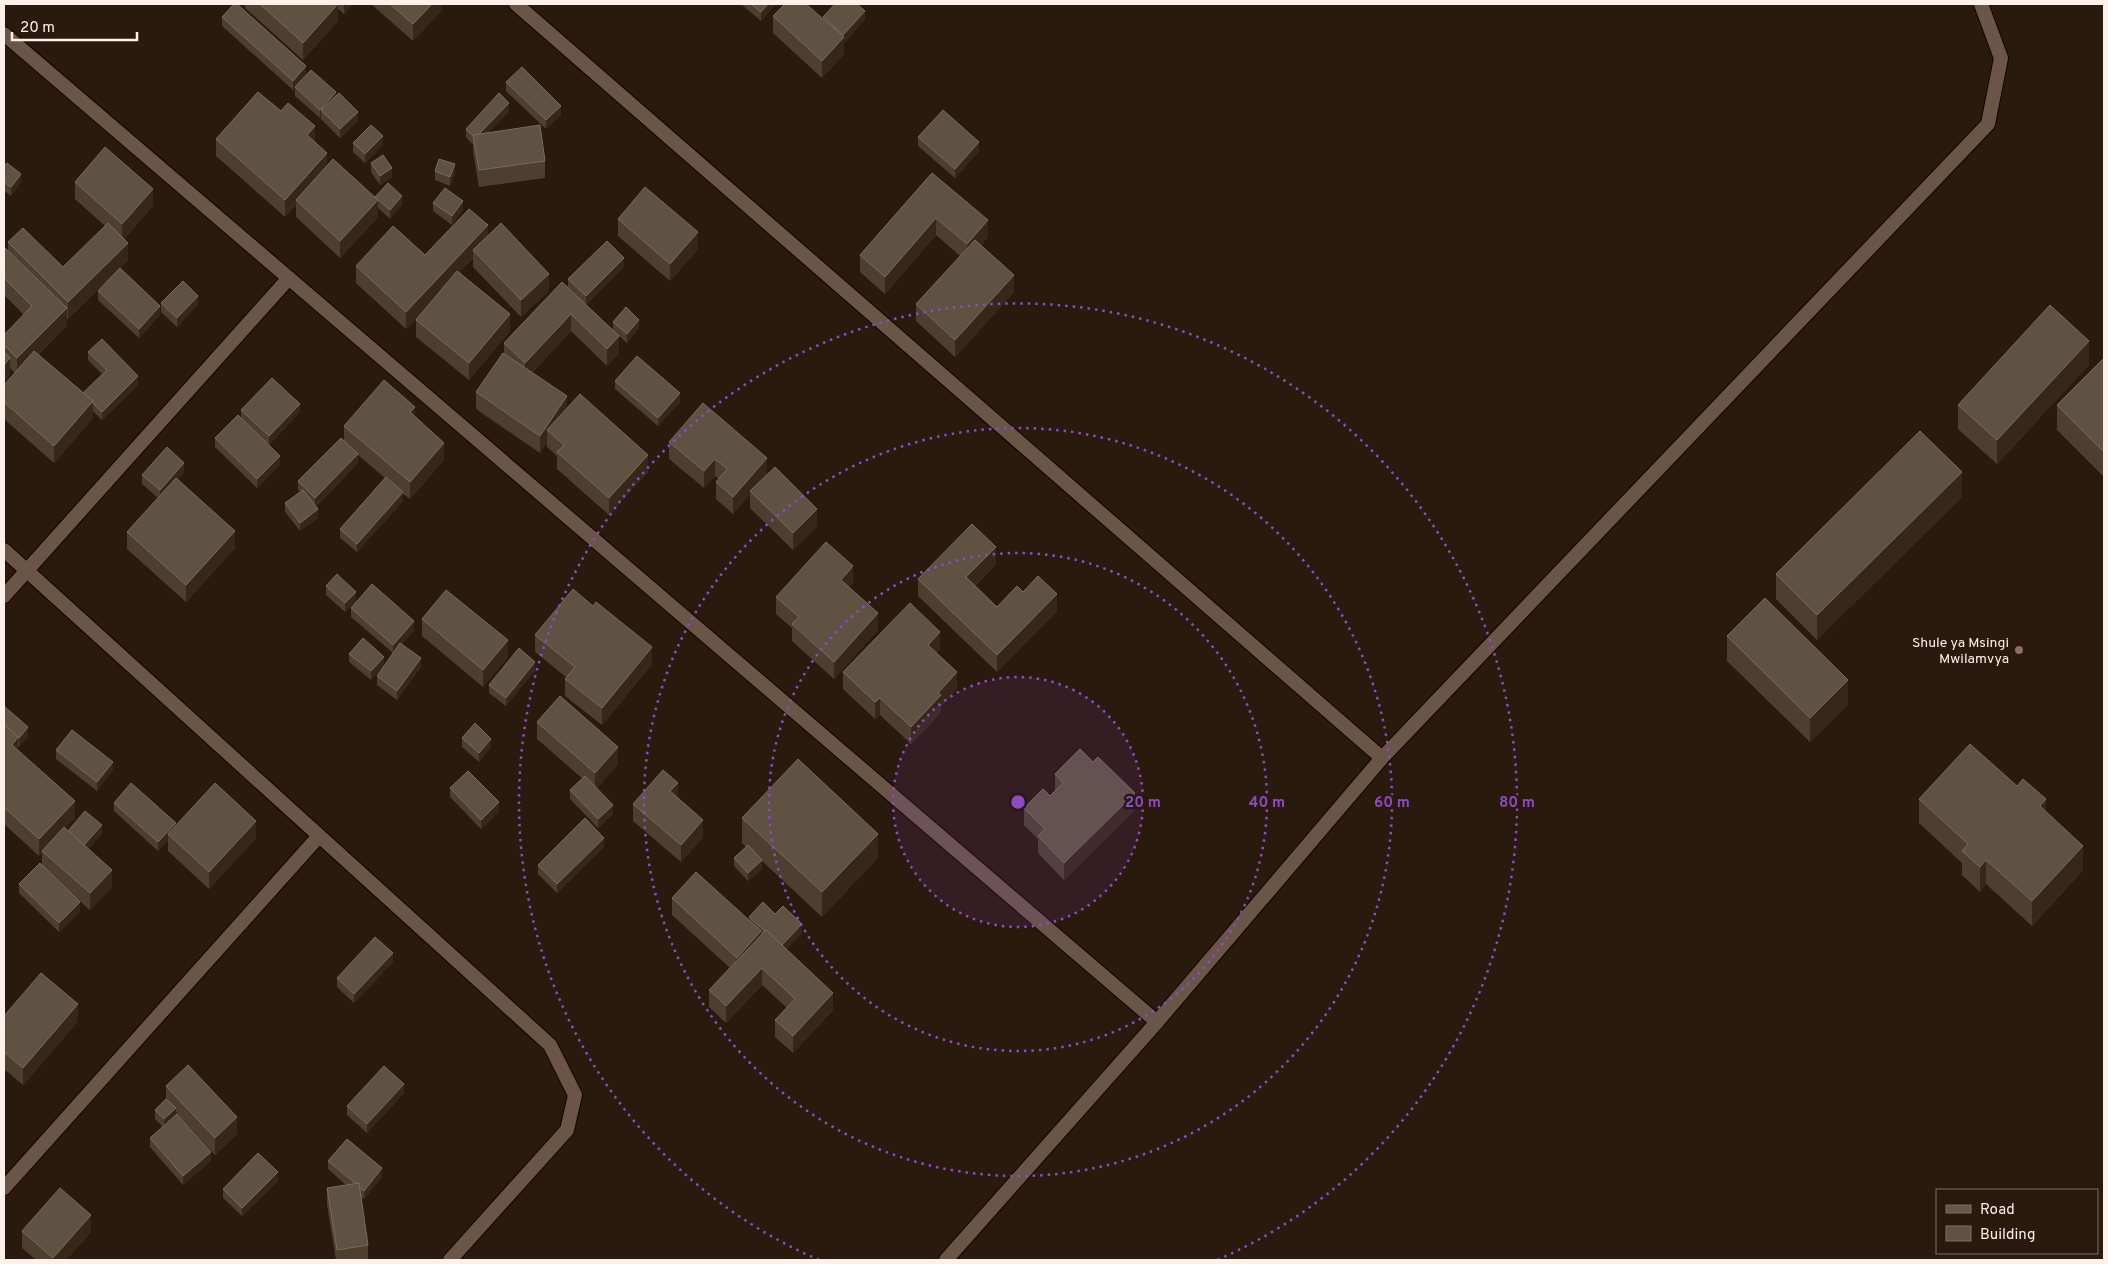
<svg xmlns="http://www.w3.org/2000/svg" width="2108" height="1264" font-family="Overpass,sans-serif">
<rect width="100%" height="100%" fill="#2a190d"/>
<g fill="none" stroke-linecap="round" stroke-linejoin="round">
<g stroke="#120400" stroke-width="16">
<g id="minor">
<polyline points="516,4 1382,758"/>
<polyline points="4,34 1157,1022"/>
<polyline points="4,550 550,1045 575,1095 567,1130 450,1260"/>
<polyline points="4,596 289,278"/>
<polyline points="4,1188 319,836"/>
<polyline points="946,1260 1157,1022 1382,758 1988,124 2001,58 1981,4"/>
</g>
</g>
<use href="#minor" stroke="#6a5547" stroke-width="14"/>
</g>
<g fill="#4d3e2f">
<polygon points="245,4 353,4 344,14 338,9 338,21 303,60 245,8"/>
<polygon points="371,4 442,4 442,10 413,41"/>
<polygon points="741,4 776,4 761,21"/>
<polygon points="773,16 823,19 823,17 865,19 844,43 844,54 822,78 773,33"/>
<polygon points="222,17 306,75 293,90 222,26"/>
<polygon points="506,82 561,115 546,129 506,91"/>
<polygon points="295,87 336,96 358,121 340,138 321,119 321,117 320,118 295,96"/>
<polygon points="509,111 488,133 545,161 545,178 479,187 473,152 473,145 466,137 466,129"/>
<polygon points="918,137 979,151 955,178 918,146"/>
<polygon points="216,139 315,142 327,166 375,198 402,205 390,219 378,208 378,217 340,258 296,217 296,205 285,217 216,156"/>
<polygon points="353,143 383,145 365,163 353,152"/>
<polygon points="371,163 392,177 380,185 371,172"/>
<polygon points="4,166 21,182 11,196 4,191"/>
<polygon points="435,171 455,173 450,186 435,180"/>
<polygon points="932,173 988,237 981,245 1014,292 955,357 916,321 916,304 960,256 936,235 885,294 860,272 860,255"/>
<polygon points="75,182 153,206 124,239 128,260 120,268 160,315 139,338 98,300 98,291 112,276 68,319 67,318 67,325 38,355 83,393 102,374 88,360 88,352 138,385 102,420 93,411 93,418 54,463 4,419 4,385 15,373 10,368 10,375 4,382 4,335 24,315 4,295 4,247 8,251 8,242 63,267 105,226 75,199"/>
<polygon points="433,203 463,210 452,225 433,211"/>
<polygon points="618,219 698,249 670,281 618,236"/>
<polygon points="488,236 549,291 521,317 473,267 473,258 460,272 510,331 469,380 416,337 416,320 421,314 406,329 356,283 356,266 425,255"/>
<polygon points="624,267 586,305 613,330 613,322 639,328 627,343 619,336 619,353 607,366 571,331 532,373 567,409 648,472 609,515 557,469 557,456 547,447 547,442 540,453 476,409 476,392 504,354 504,343 576,296 568,288 568,279"/>
<polygon points="161,303 198,304 177,327 161,312"/>
<polygon points="2104,360 2104,477 2057,430 2057,405"/>
<polygon points="2089,365 1997,464 1958,429 1958,405"/>
<polygon points="615,381 680,402 658,426 615,389"/>
<polygon points="241,410 300,412 269,445 247,424 280,465 257,488 215,447 215,438 241,419"/>
<polygon points="415,417 444,460 410,499 403,494 403,501 357,552 340,538 340,529 385,478 358,455 358,463 316,506 318,518 300,531 285,512 285,503 301,492 298,490 298,481 344,441 344,426"/>
<polygon points="669,442 767,474 817,526 793,550 750,508 750,494 733,514 716,499 716,482 719,479 715,476 704,488 669,459"/>
<polygon points="184,472 178,479 235,548 186,602 127,549 127,532 158,498 142,484 142,475"/>
<polygon points="1962,497 1817,640 1776,599 1776,574"/>
<polygon points="996,564 975,586 997,607 1023,592 1057,611 997,672 918,596 918,579"/>
<polygon points="853,583 849,587 878,630 834,679 792,641 792,628 776,614 776,597"/>
<polygon points="326,586 356,601 345,612 326,595"/>
<polygon points="351,608 414,630 402,644 421,667 397,700 377,685 377,676 393,653 351,617"/>
<polygon points="422,619 508,657 483,687 422,636"/>
<polygon points="535,635 652,664 602,725 565,696 565,679 566,677 535,652"/>
<polygon points="1727,636 1848,704 1810,742 1727,661"/>
<polygon points="940,649 936,653 957,689 941,706 941,712 911,744 880,715 875,719 843,689 843,672"/>
<polygon points="349,654 384,665 371,680 349,662"/>
<polygon points="535,670 506,706 489,693 489,685"/>
<polygon points="4,706 28,736 19,747 18,746 18,750 75,818 65,828 68,831 102,834 88,849 112,887 90,910 74,896 80,911 59,932 19,893 19,884 42,866 42,853 39,856 4,824"/>
<polygon points="537,722 618,764 597,788 613,814 598,828 570,799 570,790 583,779 537,739"/>
<polygon points="462,738 491,747 479,762 462,747"/>
<polygon points="56,750 113,770 97,791 56,759"/>
<polygon points="1055,774 1135,810 1064,880 1038,853 1038,839 1024,825 1024,808 1050,796 1055,791"/>
<polygon points="450,788 499,811 481,829 450,797"/>
<polygon points="678,798 703,837 681,862 633,821 633,804"/>
<polygon points="1919,799 2046,812 2083,870 2032,926 1986,884 1980,892 1962,875 1962,863 1919,823"/>
<polygon points="114,803 176,826 256,838 209,889 168,851 168,840 158,851 114,811"/>
<polygon points="742,818 878,858 822,917 762,861 762,869 748,881 734,866 734,858 746,847 742,843"/>
<polygon points="604,847 557,893 538,874 538,865"/>
<polygon points="672,898 749,920 749,917 775,914 802,933 786,949 833,1010 793,1053 775,1037 775,1020 787,1008 762,985 726,1023 709,1007 709,990 730,968 672,915"/>
<polygon points="393,962 354,1003 337,987 337,978"/>
<polygon points="4,1016 78,1021 23,1085 4,1069"/>
<polygon points="166,1086 237,1134 215,1155 176,1112 176,1116 211,1161 183,1185 150,1147 150,1138 163,1127 155,1119 155,1110 166,1099"/>
<polygon points="404,1093 367,1133 347,1115 347,1106"/>
<polygon points="328,1161 382,1177 364,1199 361,1197 368,1245 368,1260 336,1260 327,1205 327,1188 346,1185 328,1169"/>
<polygon points="278,1181 242,1216 223,1198 223,1189"/>
<polygon points="22,1231 91,1232 66,1260 36,1260 22,1248"/>
</g>
<g fill="#372719">
<polygon points="338,4 338,21 303,60 303,43"/>
<polygon points="344,4 353,4 344,14"/>
<polygon points="432,4 442,4 442,10 413,41 413,24"/>
<polygon points="768,4 776,4 761,21 761,12"/>
<polygon points="865,11 865,19 844,43 844,54 822,78 822,61 843,38 843,35"/>
<polygon points="306,66 306,75 293,90 293,81"/>
<polygon points="336,92 336,101 321,110 321,117 320,118 320,110"/>
<polygon points="509,103 509,111 475,146 475,138"/>
<polygon points="561,106 561,115 546,129 546,120"/>
<polygon points="358,112 358,121 340,138 340,129"/>
<polygon points="315,126 315,143 307,135"/>
<polygon points="383,136 383,145 365,163 365,154"/>
<polygon points="979,142 979,151 955,178 955,169"/>
<polygon points="327,153 327,170 296,200 296,205 285,217 285,200"/>
<polygon points="455,164 455,173 450,186 450,177"/>
<polygon points="392,168 392,177 380,185 380,176"/>
<polygon points="21,174 21,182 11,196 11,187"/>
<polygon points="153,189 153,206 122,241 122,224"/>
<polygon points="402,196 402,205 390,219 390,210"/>
<polygon points="378,200 378,217 340,258 340,241"/>
<polygon points="463,201 463,210 452,225 452,216"/>
<polygon points="936,218 936,235 885,294 885,277"/>
<polygon points="988,220 988,237 967,261 967,244"/>
<polygon points="488,225 488,242 473,250 473,258 406,329 406,312"/>
<polygon points="698,232 698,249 670,281 670,264"/>
<polygon points="128,243 128,260 68,319 68,302"/>
<polygon points="624,258 624,267 586,305 586,296"/>
<polygon points="549,274 549,291 521,317 521,300"/>
<polygon points="1014,275 1014,292 955,357 955,340"/>
<polygon points="198,296 198,304 177,327 177,318"/>
<polygon points="160,306 160,315 139,338 139,329"/>
<polygon points="67,308 67,325 17,375 17,358"/>
<polygon points="510,314 510,331 469,380 469,363"/>
<polygon points="571,314 571,331 525,380 525,363"/>
<polygon points="639,320 639,328 627,343 627,334"/>
<polygon points="619,336 619,353 607,366 607,349"/>
<polygon points="2089,341 2089,365 1997,464 1997,440"/>
<polygon points="10,358 10,375 4,382 4,365"/>
<polygon points="138,376 138,385 102,420 102,412"/>
<polygon points="680,393 680,402 658,426 658,418"/>
<polygon points="567,396 567,413 547,430 547,442 540,453 540,436"/>
<polygon points="93,401 93,418 54,463 54,446"/>
<polygon points="300,404 300,412 269,445 269,436"/>
<polygon points="415,407 415,424 410,412"/>
<polygon points="444,443 444,460 410,499 410,482"/>
<polygon points="358,454 358,463 315,506 315,498"/>
<polygon points="648,455 648,472 609,515 609,498"/>
<polygon points="280,456 280,465 257,488 257,479"/>
<polygon points="767,458 767,475 750,491 750,494 733,514 733,497"/>
<polygon points="715,459 715,476 704,488 704,471"/>
<polygon points="184,463 184,472 160,499 160,490"/>
<polygon points="1962,472 1962,497 1817,640 1817,615"/>
<polygon points="403,492 403,501 357,552 357,544"/>
<polygon points="318,509 318,518 300,531 300,523"/>
<polygon points="817,509 817,526 793,550 793,533"/>
<polygon points="235,531 235,548 186,602 186,585"/>
<polygon points="996,547 996,564 966,594 966,577"/>
<polygon points="853,566 853,583 841,597 841,580"/>
<polygon points="356,592 356,601 345,612 345,603"/>
<polygon points="1057,594 1057,611 997,672 997,655"/>
<polygon points="878,613 878,630 834,679 834,662"/>
<polygon points="414,621 414,630 393,654 393,645"/>
<polygon points="940,632 940,649 928,662 928,645"/>
<polygon points="508,640 508,657 483,687 483,670"/>
<polygon points="652,647 652,664 602,725 602,708"/>
<polygon points="384,657 384,665 371,680 371,671"/>
<polygon points="421,658 421,667 397,700 397,691"/>
<polygon points="535,662 535,670 506,706 506,698"/>
<polygon points="957,672 957,689 941,706 941,712 911,744 911,727 938,693"/>
<polygon points="1848,680 1848,704 1810,742 1810,718"/>
<polygon points="880,698 880,715 875,719 875,702"/>
<polygon points="28,727 28,736 19,747 19,738"/>
<polygon points="18,737 18,754 12,745"/>
<polygon points="491,739 491,747 479,762 479,753"/>
<polygon points="618,747 618,764 595,790 595,773"/>
<polygon points="113,762 113,770 97,791 97,782"/>
<polygon points="678,783 678,800 670,791"/>
<polygon points="1135,793 1135,810 1064,880 1064,863"/>
<polygon points="2046,799 2046,823 2040,806"/>
<polygon points="75,801 75,818 43,852 42,851 42,853 39,856 39,839"/>
<polygon points="499,802 499,811 481,829 481,820"/>
<polygon points="613,805 613,814 598,828 598,819"/>
<polygon points="703,820 703,837 681,862 681,845"/>
<polygon points="256,821 256,838 209,889 209,872"/>
<polygon points="176,823 176,831 168,834 168,840 158,851 158,842"/>
<polygon points="102,825 102,834 82,857 82,848"/>
<polygon points="878,834 878,858 822,917 822,892"/>
<polygon points="604,838 604,847 557,893 557,884"/>
<polygon points="2083,846 2083,870 2032,926 2032,901"/>
<polygon points="762,860 762,869 748,881 748,873"/>
<polygon points="1986,860 1986,884 1980,892 1980,867"/>
<polygon points="112,870 112,887 90,910 90,893"/>
<polygon points="80,902 80,911 59,932 59,923"/>
<polygon points="802,924 802,933 781,955 781,946"/>
<polygon points="761,931 761,948 737,975 737,958"/>
<polygon points="393,953 393,962 354,1003 354,994"/>
<polygon points="762,968 762,985 726,1023 726,1006"/>
<polygon points="833,993 833,1010 793,1053 793,1036"/>
<polygon points="78,1004 78,1021 23,1085 23,1068"/>
<polygon points="404,1084 404,1093 367,1133 367,1124"/>
<polygon points="176,1108 176,1117 164,1128 164,1119"/>
<polygon points="237,1117 237,1134 215,1155 215,1138"/>
<polygon points="211,1152 211,1161 183,1185 183,1176"/>
<polygon points="382,1168 382,1177 364,1199 364,1191"/>
<polygon points="278,1172 278,1181 242,1216 242,1208"/>
<polygon points="91,1215 91,1232 66,1260 53,1260 53,1258"/>
</g>
<g fill="#605243" stroke="#796b5d">
<polygon points="234,4 237,4 306,66 293,81 222,17"/>
<polygon points="260,4 338,4 303,43"/>
<polygon points="390,4 432,4 413,24"/>
<polygon points="751,4 768,4 761,12"/>
<polygon points="785,4 806,4 844,37 822,61 773,16"/>
<polygon points="835,4 857,4 865,11 843,35 823,17"/>
<polygon points="522,67 561,106 546,120 506,82"/>
<polygon points="311,70 336,92 320,110 295,87"/>
<polygon points="258,92 281,111 288,103 315,126 307,135 327,153 285,200 216,139"/>
<polygon points="339,93 358,112 340,129 321,110"/>
<polygon points="499,93 509,103 479,134 473,135 473,136 466,129"/>
<polygon points="943,110 979,142 955,169 918,137"/>
<polygon points="371,125 383,136 365,154 353,143"/>
<polygon points="540,125 545,161 479,170 473,135"/>
<polygon points="105,147 153,189 122,224 75,182"/>
<polygon points="383,155 392,168 380,176 371,163"/>
<polygon points="333,159 378,200 340,241 296,200"/>
<polygon points="439,159 455,164 450,177 435,171"/>
<polygon points="7,163 21,174 11,187 4,182 4,166"/>
<polygon points="932,173 988,220 967,244 936,218 885,277 860,255"/>
<polygon points="388,183 402,196 390,210 375,197"/>
<polygon points="645,187 698,232 670,264 618,219"/>
<polygon points="445,188 463,201 452,216 433,203"/>
<polygon points="469,209 488,225 406,312 356,266 393,226 425,255"/>
<polygon points="108,223 128,243 68,302 8,242 23,228 63,267"/>
<polygon points="501,223 549,274 521,300 473,250"/>
<polygon points="975,240 1014,275 955,340 916,304"/>
<polygon points="607,241 624,258 586,296 568,279"/>
<polygon points="4,247 67,308 17,358 4,345 4,335 32,306 4,278"/>
<polygon points="120,268 160,306 139,329 98,291"/>
<polygon points="457,271 510,314 469,363 416,320"/>
<polygon points="183,281 198,296 177,318 161,303"/>
<polygon points="562,282 619,336 607,349 571,314 525,363 504,343"/>
<polygon points="2050,305 2089,341 1997,440 1958,405"/>
<polygon points="626,307 639,320 627,334 613,322"/>
<polygon points="102,339 138,376 102,412 92,402 93,401 83,393 107,370 88,352"/>
<polygon points="34,351 93,401 54,446 4,402 4,385"/>
<polygon points="4,352 10,358 4,365"/>
<polygon points="503,353 567,396 540,436 476,392"/>
<polygon points="637,356 680,393 658,418 615,381"/>
<polygon points="2103,359 2104,360 2104,452 2057,405"/>
<polygon points="272,378 300,404 269,436 241,410"/>
<polygon points="384,380 415,407 410,412 444,443 410,482 344,426"/>
<polygon points="580,394 648,455 609,498 557,452 564,445 547,430"/>
<polygon points="703,403 767,458 733,497 716,482 727,469 715,459 704,471 669,442"/>
<polygon points="238,415 280,456 257,479 215,438"/>
<polygon points="1920,431 1962,472 1817,615 1776,574"/>
<polygon points="341,438 358,454 315,498 298,481"/>
<polygon points="167,447 184,463 160,490 142,475"/>
<polygon points="775,467 817,509 793,533 750,491"/>
<polygon points="386,477 403,492 357,544 340,529"/>
<polygon points="176,478 235,531 186,585 127,532"/>
<polygon points="303,490 318,509 300,523 285,503"/>
<polygon points="972,524 996,547 966,577 997,607 1017,586 1023,592 1038,576 1057,594 997,655 918,579"/>
<polygon points="826,542 853,566 841,580 878,613 834,662 792,624 799,617 776,597"/>
<polygon points="337,574 356,592 345,603 326,586"/>
<polygon points="372,584 414,621 393,645 351,608"/>
<polygon points="573,589 593,606 596,602 652,647 602,708 565,679 575,667 535,635"/>
<polygon points="446,590 508,640 483,670 422,619"/>
<polygon points="1765,598 1848,680 1810,718 1727,636"/>
<polygon points="910,603 940,632 928,645 957,672 938,693 941,695 911,727 880,698 875,702 843,672"/>
<polygon points="363,638 384,657 371,671 349,654"/>
<polygon points="400,643 421,658 397,691 377,676"/>
<polygon points="519,648 535,662 506,698 489,685"/>
<polygon points="560,696 618,747 595,773 537,722"/>
<polygon points="4,706 28,727 19,738 4,724"/>
<polygon points="475,723 491,739 479,753 462,738"/>
<polygon points="4,724 18,737 12,745 75,801 39,839 4,807"/>
<polygon points="72,730 113,762 97,782 56,750"/>
<polygon points="1970,744 2017,786 2023,779 2046,799 2040,806 2083,846 2032,901 1986,860 1980,867 1962,851 1968,844 1919,799"/>
<polygon points="1080,749 1093,762 1098,757 1135,793 1064,863 1038,836 1045,829 1024,808 1043,789 1050,796 1063,783 1055,774"/>
<polygon points="798,759 878,834 822,892 742,818"/>
<polygon points="663,770 678,783 670,791 703,820 681,845 633,804"/>
<polygon points="468,771 499,802 481,820 450,788"/>
<polygon points="585,776 613,805 598,819 570,790"/>
<polygon points="131,783 176,823 158,842 114,803"/>
<polygon points="215,783 256,821 209,872 168,834"/>
<polygon points="85,811 102,825 84,845 68,831"/>
<polygon points="585,818 604,838 557,884 538,865"/>
<polygon points="64,827 112,870 90,893 42,851"/>
<polygon points="748,845 762,860 748,873 734,858"/>
<polygon points="40,863 80,902 59,923 19,884"/>
<polygon points="696,872 761,931 737,958 672,898"/>
<polygon points="763,902 775,914 783,906 802,924 782,945 766,930 765,931 749,917"/>
<polygon points="766,930 833,993 793,1036 775,1020 795,999 762,968 726,1006 709,990"/>
<polygon points="375,937 393,953 354,994 337,978"/>
<polygon points="41,973 78,1004 23,1068 4,1052 4,1016"/>
<polygon points="188,1065 237,1117 215,1138 166,1086"/>
<polygon points="384,1066 404,1084 367,1124 347,1106"/>
<polygon points="166,1099 176,1108 164,1119 155,1110"/>
<polygon points="177,1114 211,1152 183,1176 150,1138"/>
<polygon points="347,1139 382,1168 364,1191 359,1187 359,1183 355,1183 328,1161"/>
<polygon points="258,1153 278,1172 242,1208 223,1189"/>
<polygon points="359,1183 368,1245 337,1250 327,1188"/>
<polygon points="60,1188 91,1215 53,1258 22,1231"/>
</g>
<circle cx="1018" cy="802" r="125" fill="#8f4ac5" fill-opacity=".12"/>
<g fill="none" stroke="#8f4ac5" stroke-width="2.5" stroke-dasharray="2.5 5">
<circle cx="1018" cy="802" r="125"/>
<circle cx="1018" cy="802" r="249"/>
<circle cx="1018" cy="802" r="374"/>
<path d="M819 1260A499 499 0 1 1 1217 1260"/>
</g>
<circle fill="#8d6e63" stroke="#2a190d" stroke-width="2" cx="2019" cy="650" r="5"/>
<g text-anchor="middle" stroke-width="5" stroke-linejoin="round" paint-order="stroke">
<g font-size="14" fill="#fef1e9" stroke="#2a190d" text-anchor="end">
<text x="2009" y="647">Shule ya Msingi<tspan x="2009" dy="16">Mwilamvya</tspan></text>
</g>
</g>
<circle cx="1018" cy="802" r="8" fill="#8f4ac5" stroke="#2a190d" stroke-width="2.5"/>
<g font-size="15" text-anchor="middle" font-weight="bold" fill="#8f4ac5" stroke="#2a190d" stroke-width="5" stroke-linejoin="round" paint-order="stroke">
<text x="1143" y="807">20 m</text>
<text x="1267" y="807">40 m</text>
<text x="1392" y="807">60 m</text>
<text x="1517" y="807">80 m</text>
</g>
<rect width="2108" height="1264" fill="none" stroke="#fef1e9" stroke-width="10"/>
<rect x="1936" y="1189" width="162" height="65" fill="#2a190d" stroke="#7f6f65"/>
<rect x="1946" y="1205" width="25" height="8" fill="#6a5547" stroke="#7f6f65"/>
<text x="1980" y="1214" font-size="15" fill="#fef1e9">Road</text>
<rect x="1946" y="1226" width="25" height="15" fill="#605243" stroke="#7f6f65"/>
<text x="1980" y="1239" font-size="15" fill="#fef1e9">Building</text>
<path d="M12 32v8h125v-8" fill="none" stroke="#fef1e9" stroke-width="2.5"/>
<text x="20" y="32" font-size="15" fill="#fef1e9" stroke="#2a190d" stroke-width="4" paint-order="stroke">20 m</text>
</svg>
